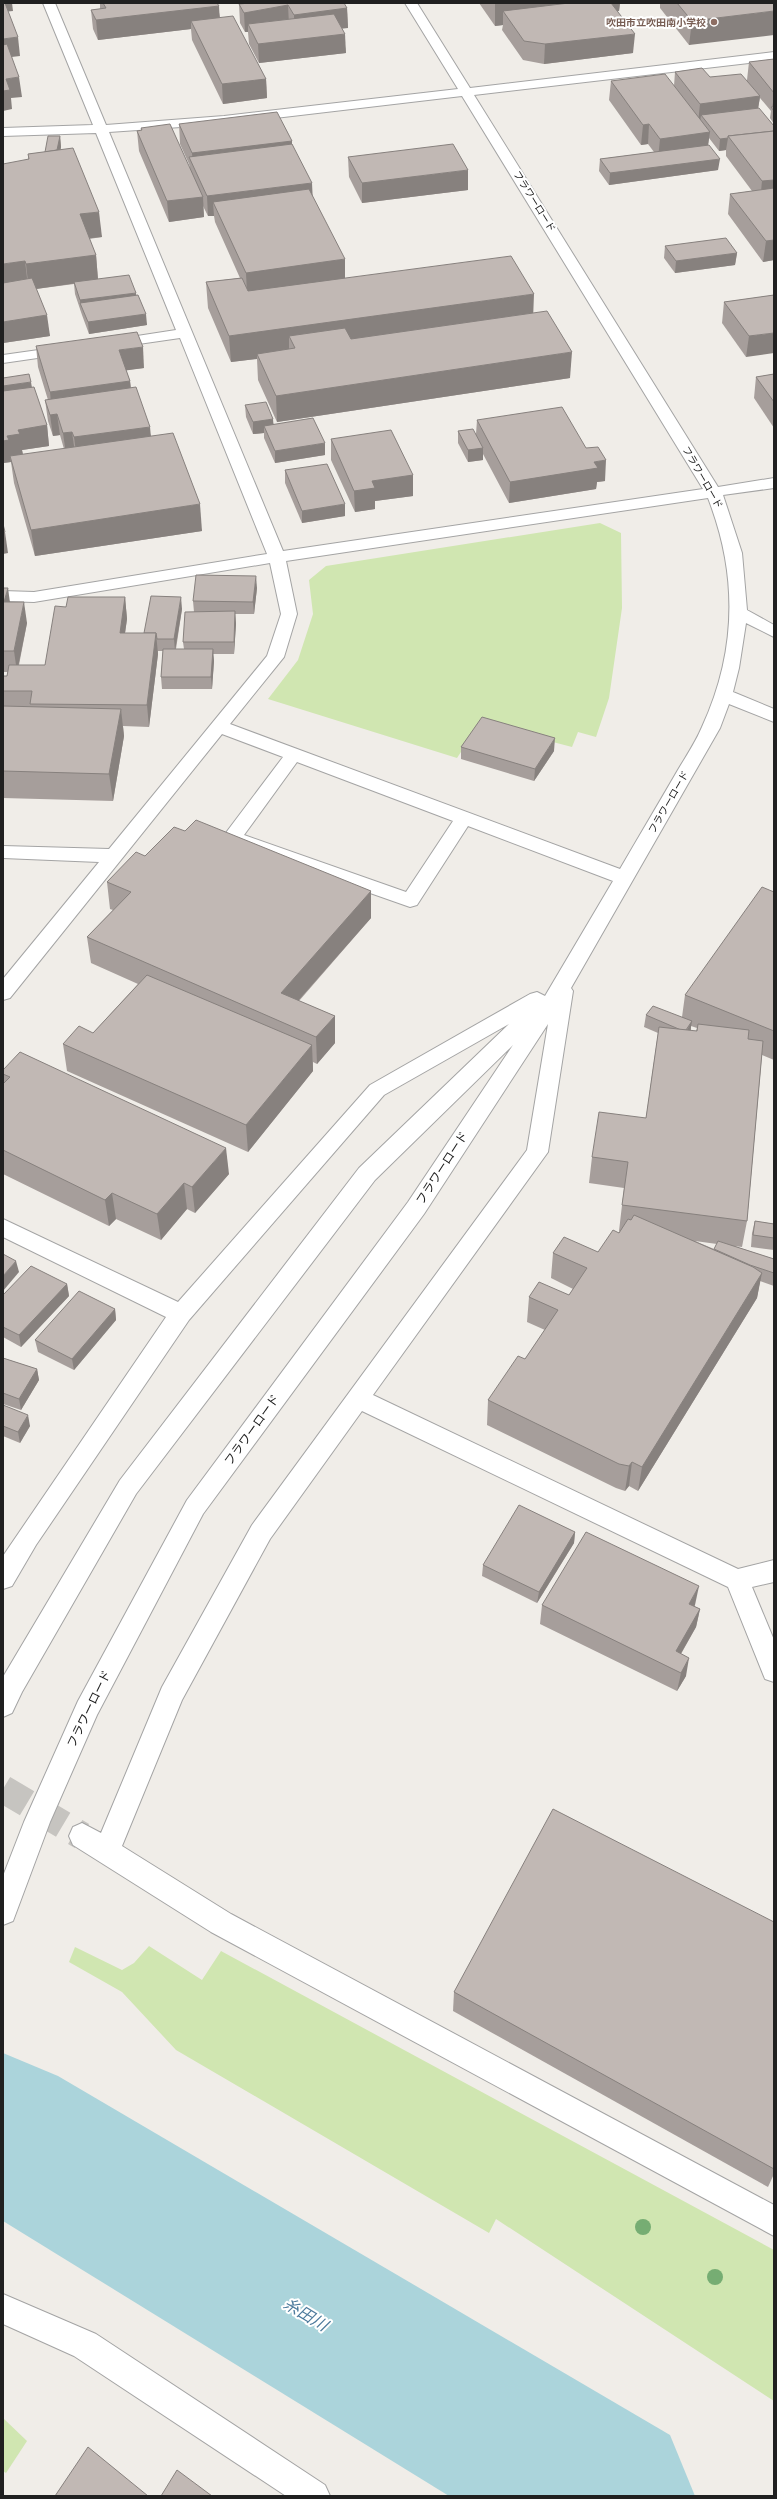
<svg xmlns="http://www.w3.org/2000/svg" width="777" height="2499" font-family="'Space Grotesk','Noto Sans JP',sans-serif">
<rect width="100%" height="100%" fill="#f0ede8"/>
<g fill="#d0e6b1">
<polygon points="600,523 621,533 622,608 609,698 596,737 578,732 572,747 480,723 457,758 268,699 298,660 313,614 309,580 326,566"/>
<polygon points="149,1946 202,1980 221,1951 774,2250 774,2401 496,2219 489,2233 176,2050 122,1992 69,1962 75,1947 122,1970 134,1963"/>
<polygon points="3,2418 27,2441 6,2473 3,2471"/>
</g>
<g fill="none" stroke-linecap="round" stroke-linejoin="round">
<polygon fill="#abd4db" fill-rule="evenodd" points="3,2053 58,2076 670,2435 695,2496 449,2496 3,2221"/>
<polyline stroke="#c6c4c0" stroke-width="28" stroke-dasharray="28 14" stroke-linecap="butt" points="3,1789 82,1836"/>
<g stroke="#a4a4a4" stroke-width="2">
<g id="minor">
<path d="M43,3H55L106,125L224,116L458,89L405,3H417L470,88L774,52V60L474,95L718,487L774,478V488L723,495L742,553L747,610L774,625V637L746,623L739,668L733,692L774,709V722L729,704L720,728L571,988L573,991L548,1152L373,1395L738,1569L774,1560V1582L752,1587L774,1640V1682L765,1679L728,1587L362,1411L270,1539L182,1700L122,1846L231,1914L774,2205V2236L211,1932L73,1845L69,1836L73,1827L82,1823L101,1833L162,1687L252,1525L527,1150L548,1024L424,1214L203,1514L97,1715L50,1822L13,1921L3,1925V1876L24,1822L78,1701L187,1500L408,1202L513,1045L375,1180L136,1494L22,1692L12,1713L3,1717V1677L120,1480L359,1168L509,1024L384,1095L189,1320L36,1545L12,1586L3,1589V1556L166,1317L3,1237V1219L178,1302L370,1085L530,994L537,992L545,996L613,881L468,826L417,905L410,907L225,842L223,838L225,834L283,757L222,734L10,998L3,1000V979L99,862L3,858V846L109,849L267,656L281,614L270,563L34,602L3,601V591L34,592L267,554L180,338L111,348L104,344L111,340L176,330L96,133L3,136V128L93,125ZM462,96L703,489L283,551L109,132L224,124ZM708,498C738,575 737,651 702,727C695,744 684,759 675,775C657,806 638,838 620,869L230,724L284,657L297,614L286,561ZM297,762L453,821L406,892L244,835Z"/>
<polygon points="67,346 74,350 72,353 3,363 3,355"/>
<polygon points="3,2294 96,2334 325,2485 330,2496 286,2496 74,2356 3,2324"/>
</g>
</g>
<use href="#minor" fill="#fff" fill-rule="evenodd"/>
</g>
<g fill="#76ad73">
<circle cx="643" cy="2227" r="8"/>
<circle cx="715" cy="2277" r="8"/>
</g>
<g fill="#a69e9b" fill-rule="evenodd">
<polygon points="100,3 217,3 220,17 266,79 267,98 223,104 192,40 191,29 98,40 93,29 91,10 100,9"/>
<polygon points="250,3 347,8 348,28 342,28 346,53 259,63 249,44 248,32 245,32 240,23 239,4"/>
<polygon points="479,3 620,3 619,11 617,11 633,53 544,64 523,60 502,30 503,25 495,26"/>
<polygon points="660,3 774,3 689,45 660,8"/>
<polygon points="774,59 774,124 770,118 771,111 760,98 758,108 774,126 774,260 763,262 728,214 730,194 752,191 726,156 726,150 719,151 709,138 708,145 718,170 609,185 599,171 600,159 654,152 648,144 641,145 609,100 611,81 674,86 675,72 710,77 747,80 749,62"/>
<polygon points="179,124 292,141 292,144 345,278 533,313 570,378 277,422 258,380 257,359 231,362 208,308 206,282 240,278 215,222 214,216 208,216 203,206 204,217 169,222 139,151 137,131 141,130 141,128 190,168 189,164 180,144"/>
<polygon points="60,136 61,147 60,150 102,237 89,239 96,255 98,279 136,296 147,325 89,334 82,315 75,294 74,284 36,289 50,336 3,343 28,159 28,154 45,152"/>
<polygon points="348,157 468,190 362,203 349,177"/>
<polygon points="665,246 737,253 735,265 675,273 664,258"/>
<polygon points="774,295 746,357 722,323 724,302"/>
<polygon points="36,346 144,368 126,370 130,381 131,388 151,436 202,531 35,556 14,483 11,462 3,463 3,378 32,387 47,425 49,446 22,450 23,455 64,449 60,435 53,436 48,421 45,400 48,400 38,367"/>
<polygon points="774,374 774,428 754,398 756,377"/>
<polygon points="245,405 274,424 325,455 275,463 264,438 264,433 253,434 246,417"/>
<polygon points="477,420 605,481 597,482 596,489 509,503 483,454 483,460 468,462 458,443 458,431 476,434"/>
<polygon points="331,439 413,475 413,496 375,501 375,509 355,512 331,460"/>
<polygon points="285,470 345,516 302,523 285,483"/>
<polygon points="3,588 10,602 27,623 19,665 45,665 66,607 125,597 127,619 125,633 144,633 182,609 176,649 184,649 183,642 194,612 193,601 257,588 254,614 235,614 236,624 234,654 213,654 214,661 212,689 162,689 161,677 163,651 158,651 158,654 149,727 123,726 124,736 113,801 3,798 3,676 7,676 8,672 3,672"/>
<polygon points="461,747 554,751 534,781 461,759"/>
<polygon points="185,831 371,891 371,918 299,1001 335,1016 335,1043 317,1064 313,1062 313,1071 248,1152 67,1071 63,1044 93,1033 138,984 91,963 87,937 113,910 110,909 107,882 145,856"/>
<path d="M774,892V1060L762,1055L747,1221L742,1247L734,1246L774,1259V1286L760,1281L757,1298L638,1491L629,1486L625,1491L616,1488L487,1425L488,1400L525,1359L545,1330L527,1322L529,1297L569,1295L573,1289L551,1278L553,1253L598,1252L620,1231H619L624,1188L589,1183L592,1157L646,1118L658,1033L644,1027L646,1015L682,1017L685,995ZM691,1026L697,1028L696,1031H691ZM695,1241L717,1244L714,1249Z"/>
<polygon points="3,1070 229,1174 195,1213 187,1209 161,1240 116,1219 109,1226 3,1174"/>
<polygon points="755,1221 774,1224 774,1250 751,1247 752,1233"/>
<polygon points="67,1284 69,1296 21,1347 3,1337 3,1295"/>
<polygon points="115,1309 116,1320 74,1370 38,1352 35,1340"/>
<polygon points="3,1358 37,1369 39,1380 21,1410 3,1404"/>
<polygon points="3,1405 30,1426 20,1443 3,1436"/>
<polygon points="575,1532 574,1543 537,1603 482,1576 483,1565"/>
<polygon points="542,1605 695,1605 694,1606 700,1609 696,1627 681,1654 686,1676 677,1691 540,1624"/>
<polygon points="774,1922 774,2174 768,2187 453,2011 454,1992"/>
</g>
<g fill="#87817e">
<polygon points="3,3 12,3 13,11 3,12"/>
<polygon points="495,3 620,3 619,11 512,24 503,11 503,25 495,26"/>
<polygon points="288,5 289,25 248,24 248,32 245,32 244,13"/>
<polygon points="219,6 220,25 191,21 191,29 98,40 96,20"/>
<polygon points="347,8 348,28 294,34 294,15"/>
<polygon points="774,11 774,35 689,45 692,21"/>
<polygon points="345,34 346,53 259,63 258,44"/>
<polygon points="635,34 633,53 544,64 545,44"/>
<polygon points="18,37 20,56 3,58 3,39"/>
<polygon points="19,77 22,97 11,98 12,109 3,111 3,91 6,79"/>
<polygon points="266,79 267,98 223,104 222,84"/>
<polygon points="760,96 757,116 701,115 700,123 698,123 700,104"/>
<polygon points="774,96 774,111 772,109"/>
<polygon points="649,124 648,144 641,145 643,125"/>
<polygon points="710,132 707,152 658,159 660,139"/>
<polygon points="60,136 61,147 58,165 56,153"/>
<polygon points="728,138 726,150 719,151 720,139"/>
<polygon points="292,141 292,161 193,166 192,153"/>
<polygon points="720,159 718,170 609,185 610,173"/>
<polygon points="468,170 468,190 362,203 362,183"/>
<polygon points="774,180 774,200 760,202 762,181"/>
<polygon points="312,183 313,203 213,202 214,216 208,216 207,196"/>
<polygon points="203,197 204,217 169,222 167,201"/>
<polygon points="99,212 102,237 82,239 80,214"/>
<polygon points="774,240 774,260 763,262 766,241"/>
<polygon points="737,253 735,265 675,273 676,261"/>
<polygon points="96,255 98,280 29,290 26,264"/>
<polygon points="345,259 345,280 247,293 246,273"/>
<polygon points="25,261 28,287 3,290 3,264"/>
<polygon points="136,293 137,304 80,303 81,312 80,300"/>
<polygon points="534,294 533,320 295,348 289,336 289,354 257,354 257,359 231,362 229,336"/>
<polygon points="146,314 147,325 89,334 88,322"/>
<polygon points="47,315 50,336 3,343 3,322"/>
<polygon points="774,333 774,353 746,357 749,336"/>
<polygon points="143,347 144,368 122,371 119,350"/>
<polygon points="572,352 570,378 277,422 276,396"/>
<polygon points="130,381 132,402 52,413 50,392"/>
<polygon points="31,382 33,394 3,398 3,386"/>
<polygon points="57,414 60,435 53,436 50,415"/>
<polygon points="273,419 274,431 264,426 264,433 253,434 253,422"/>
<polygon points="47,425 49,446 22,450 23,455 10,456 11,462 3,463 3,441 7,436 18,430"/>
<polygon points="150,427 152,448 77,459 74,437"/>
<polygon points="72,432 75,453 66,454 63,433"/>
<polygon points="325,443 325,455 275,463 275,451"/>
<polygon points="483,448 483,460 468,462 468,450"/>
<polygon points="606,460 605,481 597,482 596,489 509,503 510,482 594,462"/>
<polygon points="413,475 413,496 375,501 375,509 355,512 354,491 372,481"/>
<polygon points="200,504 202,531 35,556 31,530"/>
<polygon points="345,504 345,516 302,523 302,511"/>
<polygon points="3,532 5,532 8,553 3,554"/>
<polygon points="256,576 257,588 254,614 253,602"/>
<polygon points="8,588 11,610 4,602"/>
<polygon points="125,597 127,619 122,654 120,633"/>
<polygon points="181,597 182,609 175,651 174,639"/>
<polygon points="24,602 27,623 17,672 14,651"/>
<polygon points="235,611 236,624 234,654 234,642"/>
<polygon points="156,633 158,654 149,727 147,705"/>
<polygon points="213,649 214,661 212,689 211,677"/>
<polygon points="121,709 124,736 113,801 109,774"/>
<polygon points="555,738 554,751 534,781 535,769"/>
<polygon points="371,891 371,918 282,1019 281,993"/>
<polygon points="335,1016 335,1043 317,1064 316,1037"/>
<polygon points="692,1021 690,1033 686,1032"/>
<polygon points="312,1045 313,1071 248,1152 246,1125"/>
<polygon points="226,1148 229,1174 195,1213 192,1187"/>
<polygon points="184,1183 187,1209 161,1240 157,1214"/>
<polygon points="112,1193 116,1219 109,1226 105,1200"/>
<polygon points="16,1261 19,1272 3,1291 3,1276"/>
<polygon points="762,1273 757,1298 638,1491 642,1467"/>
<polygon points="67,1284 69,1296 21,1347 19,1335"/>
<polygon points="115,1309 116,1320 74,1370 72,1359"/>
<polygon points="37,1369 39,1380 21,1410 19,1399"/>
<polygon points="28,1415 30,1426 20,1443 18,1432"/>
<polygon points="632,1462 629,1486 625,1491 629,1466"/>
<polygon points="575,1532 574,1543 537,1603 539,1592"/>
<polygon points="699,1586 695,1605 685,1622 689,1604"/>
<polygon points="700,1609 696,1627 672,1669 676,1651"/>
<polygon points="689,1658 686,1676 677,1691 681,1673"/>
</g>
<g fill="#c1b8b4" stroke="#87817e">
<polygon points="3,3 5,3 18,37 3,39"/>
<polygon points="103,3 217,3 219,6 96,20 91,10 106,8"/>
<polygon points="250,3 344,3 347,8 294,15 288,5 244,13 239,4"/>
<polygon points="569,3 611,3 635,34 545,44 524,41 503,11"/>
<polygon points="677,3 774,3 774,11 692,21"/>
<polygon points="334,14 345,34 258,44 248,24"/>
<polygon points="233,16 266,79 222,84 191,21"/>
<polygon points="7,44 19,77 6,79 10,90 3,91 3,45"/>
<polygon points="774,59 774,93 749,62"/>
<polygon points="702,68 710,77 741,74 760,96 700,104 675,72"/>
<polygon points="665,74 710,132 660,139 649,124 643,125 611,81"/>
<polygon points="771,107 774,107 774,111"/>
<polygon points="759,108 774,126 774,131 728,136 728,138 720,139 701,115"/>
<polygon points="277,112 292,141 192,153 179,124"/>
<polygon points="170,124 203,197 167,201 137,131 142,130 141,128"/>
<polygon points="774,131 774,180 762,181 728,136"/>
<polygon points="48,136 60,136 57,150 45,152"/>
<polygon points="292,144 312,183 207,196 189,157"/>
<polygon points="453,144 468,170 362,183 348,157"/>
<polygon points="709,145 720,159 610,173 600,159"/>
<polygon points="73,148 99,212 80,214 96,255 26,264 25,261 3,264 3,164 29,159 28,154"/>
<polygon points="774,188 774,240 766,241 730,194"/>
<polygon points="309,189 345,259 246,273 213,202"/>
<polygon points="726,238 737,253 676,261 665,246"/>
<polygon points="511,256 534,294 229,336 206,282 242,278 248,291"/>
<polygon points="129,275 136,293 80,300 74,282"/>
<polygon points="32,278 47,315 3,322 3,283"/>
<polygon points="138,295 146,314 88,322 80,303"/>
<polygon points="774,295 774,333 749,336 724,302"/>
<polygon points="547,311 572,352 276,396 257,354 295,348 289,336 345,328 351,339"/>
<polygon points="137,332 143,347 119,350 130,381 50,392 36,346"/>
<polygon points="29,374 31,382 3,386 3,378"/>
<polygon points="774,374 774,402 756,377"/>
<polygon points="34,387 47,425 18,430 20,434 7,436 9,440 3,441 3,391"/>
<polygon points="136,387 150,427 74,437 72,432 63,433 57,414 50,415 45,400"/>
<polygon points="266,402 273,419 253,422 245,405"/>
<polygon points="562,407 586,448 598,447 606,460 594,462 598,468 510,482 477,420"/>
<polygon points="313,418 325,443 275,451 264,426"/>
<polygon points="473,429 483,448 468,450 458,431"/>
<polygon points="391,430 413,475 372,481 375,488 354,491 331,439"/>
<polygon points="173,433 200,504 31,530 10,456"/>
<polygon points="327,464 345,504 302,511 285,470"/>
<polygon points="3,524 5,532 3,532"/>
<polygon points="196,575 256,576 253,602 193,601"/>
<polygon points="3,588 8,588 4,602 24,602 14,651 3,651"/>
<polygon points="151,596 181,597 174,639 157,639 156,633 144,633"/>
<polygon points="68,597 125,597 120,633 156,633 147,705 30,704 32,691 3,691 3,676 7,676 9,665 45,665 55,606 66,607"/>
<polygon points="235,611 234,642 183,642 185,612"/>
<polygon points="163,649 213,649 211,677 161,677"/>
<polygon points="3,706 121,709 109,774 3,771"/>
<polygon points="482,717 555,738 535,769 461,747"/>
<polygon points="196,820 371,891 281,993 335,1016 316,1037 87,937 131,892 107,882 136,852 145,856 174,827 185,831"/>
<polygon points="762,887 774,892 774,1031 685,995"/>
<polygon points="147,975 312,1045 246,1125 63,1044 79,1026 93,1033"/>
<polygon points="653,1006 692,1021 686,1030 681,1030 646,1015"/>
<polygon points="698,1024 749,1030 748,1039 763,1041 747,1221 622,1205 628,1162 592,1157 599,1112 646,1118 659,1027 697,1031"/>
<polygon points="20,1052 226,1148 192,1187 184,1183 157,1214 112,1193 105,1200 3,1150 3,1084 10,1077 3,1074 3,1070"/>
<polygon points="634,1215 753,1267 762,1273 642,1467 632,1462 629,1466 619,1464 488,1400 518,1356 525,1359 558,1310 529,1297 539,1282 569,1295 587,1268 553,1253 564,1237 598,1252 613,1230 619,1233 628,1219 631,1220"/>
<polygon points="755,1221 774,1224 774,1238 753,1235"/>
<polygon points="718,1241 774,1259 774,1273 750,1265 714,1249"/>
<polygon points="3,1254 16,1261 3,1276"/>
<polygon points="31,1266 67,1284 19,1335 3,1327 3,1295"/>
<polygon points="79,1291 115,1309 72,1359 35,1340"/>
<polygon points="3,1358 37,1369 19,1399 3,1393"/>
<polygon points="3,1405 28,1415 18,1432 3,1426"/>
<polygon points="519,1505 575,1532 539,1592 483,1565"/>
<polygon points="586,1532 699,1586 689,1604 700,1609 676,1651 689,1658 681,1673 542,1605"/>
<polygon points="553,1809 774,1922 774,2169 454,1992"/>
<polygon points="88,2447 148,2496 55,2496"/>
<polygon points="177,2470 212,2496 161,2496"/>
</g>
<circle fill="#8d6e63" stroke="#fff" stroke-width="1.5" cx="714" cy="22" r="4"/>
<g text-anchor="middle" stroke-width="4" stroke-linejoin="round" paint-order="stroke">
<g font-size="10" font-weight="bold" fill="#785e54" stroke="#fff" text-anchor="end">
<text x="706" y="26">吹田市立吹田南小学校</text>
</g>
<g font-size="10" fill="#202020" stroke="#fff">
<text transform="translate(535 201) rotate(58)" y="4">フラワーロード</text>
<text transform="translate(703 477) rotate(60)" y="4">フラワーロード</text>
<text transform="translate(668 802) rotate(-60)" y="4">フラワーロード</text>
</g>
<g font-size="12" fill="#202020" stroke="#fff">
<text transform="translate(442 1168) rotate(-57)" y="4">フラワーロード</text>
<text transform="translate(252 1430) rotate(-54)" y="4">フラワーロード</text>
<text transform="translate(89 1709) rotate(-64)" y="4">フラワーロード</text>
</g>
<g font-size="16" font-style="italic" fill="#4c7a9c" stroke="#fff">
<text transform="translate(306 2314) rotate(31)" y="6">糸田川</text>
</g>
</g>
<rect width="777" height="2499" fill="none" stroke="#202020" stroke-width="8"/>
</svg>
